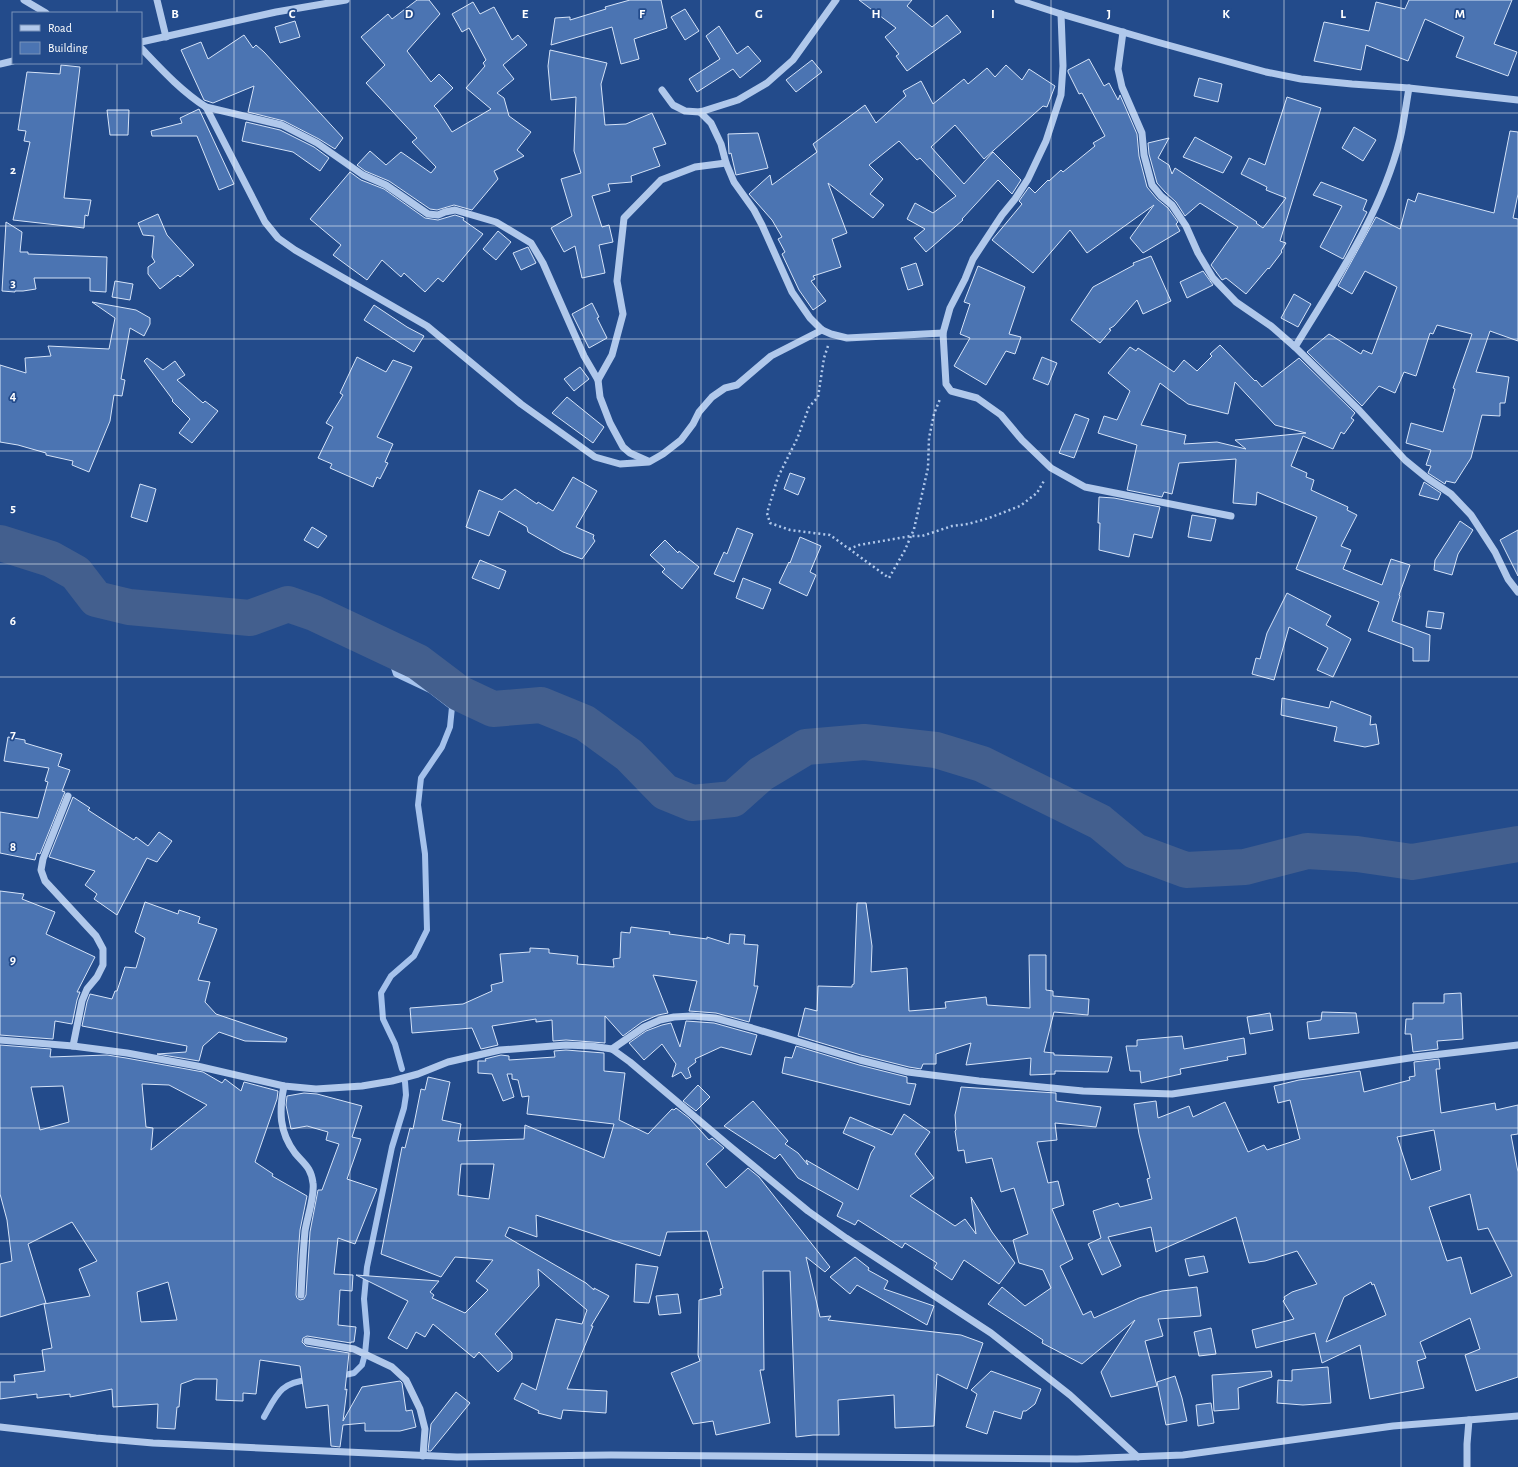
<svg xmlns="http://www.w3.org/2000/svg" width="1518" height="1467" font-family="'Alegreya Sans',sans-serif">
<rect width="100%" height="100%" fill="#234b8b"/>
<g fill="none" stroke-linecap="round" stroke-linejoin="round">
<g stroke="#a5c2ec" stroke-width="6">
<polyline points="387,647 396,674 430,690 452,707 450,727 442,747 421,778 418,805 425,854 427,930 414,956 391,976 381,993 383,1019 395,1044 402,1069"/>
<polyline points="340,1376 354,1373 362,1365 365,1354 367,1333 364,1299 367,1267 392,1147 404,1108 406,1095 405,1082"/>
<path d="M264,1417C277,1394 281,1382 309,1380"/>
</g>
<polyline stroke="#435f8e" stroke-width="36" points="0,543 51,559 76,573 96,599 129,607 250,618 288,604 314,613 418,662 459,693 493,709 541,705 585,723 629,755 665,792 692,803 733,799 761,774 806,747 864,742 936,750 982,764 1100,822 1135,851 1186,870 1245,867 1307,851 1357,854 1412,862 1518,844"/>
</g>
<g fill="#4b74b2" stroke="#d5e3f8" fill-rule="evenodd">
<polygon points="417,0 429,0 440,14 407,51 431,82 439,74 453,88 434,106 437,109 452,132 491,109 466,88 485,66 483,63 486,60 469,28 462,32 452,14 473,2 480,14 494,7 512,40 518,35 527,45 503,65 514,79 497,93 504,98 509,116 531,132 517,150 524,156 494,171 498,179 472,210 454,205 437,210 430,209 389,181 365,171 357,165 370,151 386,165 401,152 431,173 436,167 412,142 417,138 366,83 385,65 361,37 388,14 392,19"/>
<polygon points="630,0 661,0 667,28 634,39 639,59 621,64 612,27 551,45 555,18 570,17 570,20 606,9 605,7"/>
<polygon points="859,0 912,0 907,6 932,27 947,15 961,32 907,71 896,56 899,54 885,37 896,28"/>
<polygon points="1409,0 1512,0 1494,44 1517,52 1508,76 1456,57 1464,37 1425,19 1408,61 1366,45 1361,70 1314,61 1324,22 1369,31 1376,2 1405,9"/>
<polygon points="685,9 699,31 685,40 671,17"/>
<polygon points="295,21 300,37 280,43 275,27"/>
<polygon points="719,26 737,54 748,46 761,61 740,78 733,69 697,92 689,79 720,59 706,36"/>
<polygon points="244,35 253,48 256,45 264,52 343,138 335,149 319,139 284,121 248,112 254,86 213,103 204,100 181,50 201,42 208,59"/>
<polygon points="550,50 607,63 601,84 605,125 626,124 652,113 666,144 653,148 660,166 631,176 632,182 608,184 610,191 592,196 602,227 609,225 613,242 599,245 605,273 582,278 575,246 564,252 551,228 572,216 561,179 581,173 574,151 576,97 551,100 548,66"/>
<polygon points="1089,59 1104,86 1109,83 1118,100 1120,95 1137,134 1139,156 1147,187 1157,199 1168,208 1178,222 1176,224 1180,231 1143,253 1130,238 1154,205 1087,253 1070,230 1033,273 992,240 1022,204 1019,201 1029,187 1035,193 1048,180 1049,181 1061,170 1063,172 1095,146 1093,143 1105,136 1082,93 1079,94 1068,72 1068,70"/>
<polygon points="812,60 822,72 796,92 786,80"/>
<polygon points="61,65 80,67 64,198 91,200 88,216 85,215 84,228 13,220 30,142 24,141 26,131 18,130 27,72 60,74"/>
<polygon points="1006,65 1022,80 1029,69 1055,86 1047,107 1043,106 984,159 955,125 931,147 964,184 993,152 1021,180 1012,194 998,180 962,219 963,220 926,252 914,238 925,229 907,219 915,203 933,213 956,196 920,158 917,160 899,141 869,165 883,179 870,194 884,205 873,218 828,183 847,233 832,239 841,267 813,276 815,279 811,281 826,301 813,310 799,290 782,254 785,252 778,239 782,237 772,220 749,194 770,175 772,185 817,152 813,144 865,105 876,123 906,96 903,91 921,81 933,104 964,79 968,84 987,68 995,77"/>
<polygon points="1199,78 1222,84 1218,102 1194,96"/>
<polygon points="1287,97 1321,108 1280,241 1286,243 1281,251 1282,252 1269,269 1268,268 1246,294 1226,278 1222,280 1211,265 1238,227 1200,203 1185,216 1176,202 1165,192 1157,183 1149,154 1148,143 1169,138 1158,158 1169,165 1172,174 1175,168 1257,222 1256,223 1263,228 1286,198 1266,190 1267,187 1241,174 1249,158 1265,165"/>
<polygon points="199,109 234,184 219,190 197,136 152,136 151,131 182,123 180,118"/>
<polygon points="107,110 129,110 128,135 110,135"/>
<polygon points="246,122 280,130 314,147 329,158 320,171 293,152 242,141"/>
<polygon points="1354,127 1376,140 1363,161 1342,148"/>
<polygon points="1510,131 1518,132 1518,194 1513,218 1518,219 1518,341 1490,331 1476,372 1509,377 1505,403 1500,403 1500,416 1482,415 1471,458 1455,483 1446,481 1445,484 1428,473 1431,466 1426,465 1431,450 1406,443 1411,423 1443,432 1455,389 1453,388 1472,334 1437,325 1433,334 1430,333 1416,376 1404,372 1395,393 1379,386 1362,406 1307,352 1329,334 1361,354 1363,350 1372,354 1397,287 1365,271 1352,294 1338,286 1376,217 1400,229 1408,199 1415,202 1418,193 1494,213"/>
<polygon points="758,133 768,168 736,175 731,153 729,154 728,134"/>
<polygon points="1195,137 1232,157 1223,173 1183,157"/>
<polygon points="350,172 361,180 384,189 425,218 438,220 455,215 464,218 463,220 483,234 443,282 438,278 425,292 404,273 401,277 382,260 367,280 333,255 341,245 310,219"/>
<polygon points="1321,182 1367,200 1363,210 1367,212 1343,259 1320,247 1342,206 1313,195"/>
<polygon points="158,214 167,235 194,265 180,277 178,275 160,289 148,274 148,267 155,262 152,257 154,236 143,235 138,223"/>
<polygon points="6,222 22,232 20,252 28,252 28,254 107,257 106,292 90,291 90,278 34,278 36,289 23,291 15,291 15,292 2,291"/>
<polygon points="498,231 511,242 496,260 483,249"/>
<polygon points="528,247 536,263 521,270 513,253"/>
<polygon points="1151,256 1171,301 1143,314 1137,300 1114,326 1109,329 1111,330 1100,343 1071,320 1093,287 1134,265 1133,263"/>
<polygon points="916,263 923,285 908,290 901,268"/>
<polygon points="978,266 1025,287 1009,334 1021,337 1015,354 1006,351 986,385 954,366 970,338 960,334 970,304 964,302"/>
<polygon points="1203,271 1213,285 1187,298 1180,282"/>
<polygon points="115,281 133,284 130,300 112,297"/>
<polygon points="1294,294 1311,304 1298,327 1281,318"/>
<polygon points="92,302 136,310 150,318 150,324 144,336 130,328 121,379 125,380 122,396 114,395 110,421 89,472 72,465 73,461 46,455 46,453 18,445 0,442 0,365 26,373 25,358 51,356 48,346 109,349 115,318"/>
<polygon points="592,303 599,317 597,318 607,338 589,348 572,314"/>
<polygon points="374,305 407,327 424,336 414,352 364,320"/>
<path d="M1220,345L1255,381L1256,380L1262,387L1299,358L1355,413L1351,418L1354,420L1344,434L1341,432L1333,449L1303,436L1291,466L1307,473L1306,477L1314,480L1311,490L1348,507L1347,510L1357,515L1341,546L1351,550L1343,569L1382,585L1391,559L1410,565L1399,595L1400,596L1392,621L1430,635L1429,661H1413V648L1368,631L1379,602L1296,569L1317,517L1257,492L1256,505L1233,503L1236,459L1179,463L1172,494L1164,492L1162,497L1127,490L1137,445L1098,433L1104,416L1117,420L1130,391L1108,373L1130,347L1136,351L1138,348L1174,372L1184,360L1197,371L1212,356L1210,354ZM1235,382L1275,425L1306,433L1235,440L1246,449L1217,442L1184,444L1186,435L1141,425L1160,383L1188,404L1228,414Z"/>
<polygon points="357,357 386,372 393,360 412,367 377,437 393,444 385,462 388,463 380,479 377,477 373,487 330,468 332,464 318,458 333,427 326,423 343,395 340,393"/>
<polygon points="1042,357 1057,363 1048,385 1033,379"/>
<polygon points="147,358 163,370 175,361 185,375 177,380 203,403 205,401 218,411 192,443 179,433 190,419 172,401 173,400 144,361"/>
<polygon points="580,367 589,379 574,391 564,379"/>
<polygon points="567,397 604,427 593,443 552,413"/>
<polygon points="1075,414 1089,419 1074,458 1059,453"/>
<polygon points="790,473 805,478 798,495 784,489"/>
<polygon points="573,477 597,491 576,527 594,535 593,538 595,541 582,559 563,552 528,532 527,527 499,511 489,536 466,527 479,490 502,500 515,489 537,504 538,502 553,511"/>
<polygon points="1424,482 1441,493 1438,500 1419,495"/>
<polygon points="140,484 156,489 147,522 131,517"/>
<polygon points="1099,497 1114,498 1160,507 1152,538 1134,534 1129,557 1099,550 1100,523 1098,523"/>
<polygon points="1192,515 1216,519 1211,541 1188,537"/>
<polygon points="1460,521 1473,530 1458,554 1452,575 1434,570 1435,560"/>
<polygon points="312,527 327,536 318,548 304,540"/>
<polygon points="737,528 753,534 734,582 714,574 724,552 727,554"/>
<polygon points="1518,530 1518,576 1500,540"/>
<polygon points="800,537 821,546 810,572 816,575 807,596 779,583 789,562 790,563"/>
<polygon points="665,540 678,553 679,551 699,567 682,589 662,572 665,569 650,555"/>
<polygon points="480,560 506,571 499,589 472,578"/>
<polygon points="743,578 771,589 763,609 736,598"/>
<polygon points="1287,593 1331,616 1326,625 1351,639 1333,677 1317,670 1328,648 1289,627 1274,680 1252,674 1256,658 1260,659 1267,633"/>
<polygon points="1428,611 1444,613 1441,629 1426,627"/>
<polygon points="1282,698 1329,708 1331,701 1371,716 1370,725 1376,724 1379,744 1365,747 1334,741 1337,727 1281,715"/>
<polygon points="8,737 25,740 25,743 62,754 58,766 70,770 62,791 65,792 40,854 37,853 35,860 0,853 0,812 38,818 48,782 45,781 49,768 4,761"/>
<polygon points="73,797 90,808 88,810 134,840 136,837 148,846 159,832 172,841 157,862 147,858 117,915 94,899 97,894 85,885 95,871 49,857"/>
<polygon points="0,891 24,894 22,899 55,912 46,934 95,957 77,992 80,992 77,1000 72,1024 55,1021 53,1039 0,1035"/>
<polygon points="145,902 178,914 179,910 200,917 198,923 217,929 198,980 210,982 205,1002 216,1014 287,1038 286,1042 245,1041 219,1032 203,1046 199,1061 157,1054 186,1052 187,1046 82,1026 87,1002 90,994 112,999 115,991 117,991 125,967 136,968 145,938 135,932"/>
<polygon points="857,903 866,903 872,946 871,972 907,968 909,1011 946,1008 945,1002 986,997 987,1005 1030,1008 1029,955 1046,955 1046,990 1053,991 1053,996 1089,999 1088,1015 1054,1012 1044,1052 1054,1053 1054,1055 1112,1057 1108,1072 1055,1071 1055,1074 1030,1075 1031,1058 966,1065 971,1043 936,1054 936,1064 923,1064 921,1069 909,1067 861,1055 798,1036 805,1008 817,1011 818,986 852,987 852,985 854,984"/>
<polygon points="631,927 670,932 669,934 707,939 707,937 729,944 730,934 745,935 744,944 758,945 754,986 758,986 749,1022 716,1013 689,1011 697,981 653,975 668,1013 658,1015 642,1022 623,1036 605,1016 605,1043 566,1040 553,1041 552,1020 536,1022 536,1019 492,1026 498,1045 481,1049 472,1028 412,1033 410,1008 463,1004 492,991 491,985 503,982 500,954 530,952 530,948 549,949 549,953 578,956 577,964 614,967 613,959 620,958 621,932 630,933"/>
<polygon points="1461,993 1463,1039 1437,1041 1438,1049 1413,1052 1411,1034 1405,1034 1406,1019 1413,1019 1413,1003 1444,1003 1444,994"/>
<polygon points="1322,1012 1356,1013 1359,1033 1309,1039 1307,1022 1321,1020"/>
<polygon points="1270,1013 1273,1030 1250,1034 1247,1017"/>
<polygon points="686,1021 714,1023 757,1035 751,1055 721,1047 695,1059 696,1062 688,1068 691,1077 686,1079 681,1072 672,1077 676,1064 662,1044 644,1060 629,1043 646,1031 662,1025 671,1023 680,1047"/>
<polygon points="1182,1036 1184,1049 1244,1038 1246,1054 1227,1057 1228,1060 1180,1069 1181,1074 1141,1083 1140,1071 1130,1071 1126,1046 1137,1046 1137,1040"/>
<path d="M0,1045L51,1049L50,1057L107,1055L126,1058L203,1072L222,1083L225,1079L241,1091L244,1082L278,1091L277,1099L255,1162L273,1174L272,1176L307,1196L300,1230L298,1255L296,1295L297,1298L300,1300L304,1299L306,1295L310,1232L318,1190H322L339,1144L326,1140L328,1132L307,1126L291,1129L286,1105L287,1096L304,1093L317,1094L362,1106L352,1137L361,1139L347,1179L377,1189L355,1244L338,1238L334,1274L353,1275L352,1291L340,1290L338,1325L356,1327L354,1342H351V1343L307,1336L303,1338L302,1342L306,1346L349,1353L345,1390L347,1389L343,1421L362,1387L400,1381L402,1383L406,1411L412,1410L416,1427L400,1431H365V1423L343,1425L340,1447L331,1446L328,1405L306,1408L300,1366L260,1360L256,1394L243,1393V1401L216,1400L217,1379H195L181,1384L179,1407H177L175,1429L157,1428L158,1404L113,1407L112,1389L70,1397V1394L37,1398V1394L0,1399V1382H15L14,1375L45,1371L42,1350L52,1348L44,1304L90,1296L79,1269L97,1261L72,1222L28,1244L46,1303L0,1317V1264L12,1261L7,1220L0,1194ZM142,1084L169,1085L207,1105L151,1150L153,1128L146,1127ZM63,1086L69,1122L40,1130L31,1087ZM168,1282L177,1320L141,1322L137,1292Z"/>
<polygon points="796,1046 859,1065 907,1077 907,1083 916,1084 910,1105 782,1073 785,1057 792,1058"/>
<path d="M566,1050L604,1053V1071L625,1073L619,1120L648,1134L672,1109L674,1110L676,1108L689,1118L709,1140L712,1138L724,1148L706,1164L726,1188L748,1168L759,1177L830,1267L825,1272L806,1257L820,1317L831,1316L828,1320L961,1335L983,1343L967,1389L937,1374L934,1426L895,1428L894,1395L838,1400L839,1435H813L796,1437L790,1271H763L764,1370H760L770,1423L716,1435L713,1421L693,1424L671,1373L700,1361L698,1355L699,1300L721,1295L720,1289L723,1288L707,1231L667,1232L660,1256L536,1215L537,1237L509,1227L505,1236L586,1283L594,1290V1288L609,1296L591,1326H593L567,1389L607,1391L606,1413L563,1410L561,1419L538,1413L539,1411L514,1399L522,1383L536,1390L556,1319L582,1324L587,1310L538,1269L539,1286L495,1334L512,1353V1359L498,1372L479,1352L474,1358L433,1324L425,1337L416,1332L407,1349L388,1338L408,1301L356,1275L439,1281L430,1292L434,1295L432,1298L465,1313L488,1290L476,1281L493,1260L455,1257L441,1277L381,1254L402,1147L405,1148L410,1128L413,1129L421,1089L425,1090L428,1077L450,1082L442,1120L461,1124L458,1141L524,1139L525,1125L604,1158L614,1124L527,1114L529,1096L522,1097L518,1080L512,1079V1074H507L514,1097L503,1101L492,1074L478,1073V1061H486L485,1059L501,1055L509,1056V1060L555,1057L554,1051ZM461,1164H494L489,1199L458,1195Z"/>
<path d="M1439,1059L1440,1069H1436L1441,1113L1495,1103L1496,1110L1518,1105V1134L1511,1135L1518,1172V1377L1476,1391L1465,1355L1480,1349L1470,1318L1420,1342L1426,1358L1417,1361L1424,1388L1370,1399L1360,1345L1322,1363L1315,1333L1256,1348L1252,1330L1294,1319L1283,1301L1285,1299L1284,1297L1292,1292L1317,1284L1297,1251L1265,1261L1249,1263L1236,1217L1156,1252L1151,1227L1108,1237L1121,1266L1102,1275L1088,1244L1101,1238L1093,1211L1118,1203L1120,1207L1152,1199L1147,1179L1150,1178L1139,1134L1134,1104L1156,1101L1158,1118L1189,1106L1193,1117L1225,1102L1248,1152L1264,1145L1267,1150L1300,1139L1290,1100L1278,1103L1274,1086L1299,1080L1323,1077L1360,1071L1364,1092L1410,1080L1409,1077L1415,1076L1414,1062ZM1434,1130L1441,1170L1411,1180L1397,1137ZM1470,1194L1478,1230L1488,1228L1512,1276L1471,1294L1461,1257L1447,1261L1429,1207ZM1371,1282L1372,1285L1374,1284L1386,1315L1326,1342L1344,1297Z"/>
<polygon points="698,1085 710,1097 696,1111 683,1101"/>
<polygon points="961,1087 1056,1093 1056,1101 1101,1107 1096,1127 1055,1123 1057,1140 1037,1142 1048,1183 1058,1181 1064,1205 1052,1209 1073,1259 1060,1266 1083,1315 1091,1311 1094,1318 1139,1298 1162,1291 1197,1287 1201,1316 1158,1319 1163,1336 1145,1341 1157,1386 1111,1397 1101,1372 1135,1320 1082,1364 1042,1343 1043,1340 988,1304 1002,1287 1025,1306 1051,1288 1043,1270 1019,1263 1013,1240 1028,1234 1014,1188 1001,1192 992,1158 966,1163 964,1150 958,1151 955,1131 956,1130 955,1115"/>
<polygon points="753,1101 788,1141 785,1144 798,1153 808,1165 806,1160 858,1190 871,1153 875,1147 843,1133 850,1117 892,1135 904,1114 930,1132 915,1154 934,1178 910,1196 955,1226 965,1219 976,1234 971,1197 992,1232 1015,1263 999,1284 964,1260 952,1280 934,1268 937,1263 905,1243 902,1248 858,1220 855,1225 837,1216 843,1203 798,1178 780,1154 775,1159 724,1126"/>
<polygon points="1204,1256 1208,1272 1189,1276 1185,1259"/>
<polygon points="855,1257 869,1268 868,1270 888,1281 884,1289 934,1306 927,1325 857,1285 850,1294 830,1277"/>
<polygon points="636,1264 658,1267 649,1303 634,1302"/>
<polygon points="678,1294 681,1313 659,1315 656,1296"/>
<polygon points="1211,1328 1216,1354 1199,1356 1194,1332"/>
<polygon points="1328,1367 1331,1403 1303,1405 1277,1403 1278,1380 1292,1381 1292,1370"/>
<polygon points="991,1371 1041,1389 1035,1404 1026,1411 1023,1411 1021,1419 994,1411 987,1434 966,1427 977,1394 971,1390"/>
<polygon points="1271,1371 1272,1377 1238,1388 1239,1409 1214,1411 1212,1375"/>
<polygon points="1175,1376 1182,1398 1187,1421 1166,1425 1157,1382"/>
<polygon points="456,1392 470,1403 431,1451 428,1451 431,1424"/>
<polygon points="1211,1403 1214,1423 1198,1426 1196,1405"/>
</g>
<g fill="none" stroke-linecap="round" stroke-linejoin="round">
<g stroke="#b0c8eb" stroke-width="2.5" stroke-dasharray="2 3" stroke-linecap="butt">
<polyline points="828,346 824,358 818,397 809,407 797,439 778,477 767,513 770,523 790,530 830,535 889,578 905,550 914,529 928,468 929,438 934,414 940,399"/>
<polyline points="849,549 859,545 911,536 922,536 952,526 968,524 989,518 1020,506 1037,493 1045,479"/>
</g>
<g stroke="#b0c8eb" stroke-width="7">
<polyline points="24,0 46,13"/>
<polyline points="157,0 166,37"/>
<polyline points="1018,0 1061,14 1157,42 1266,72 1301,79 1352,84 1409,88 1518,100"/>
<polyline points="1061,14 1063,66 1061,95 1046,141 1028,179 1015,199 1002,215 973,259 965,279 950,308 943,333 946,384 951,391 977,398 1001,415 1022,440 1051,468 1085,487 1231,516"/>
<polyline points="1123,32 1118,69 1122,87 1142,133 1144,155 1152,185 1161,196 1172,205 1186,226 1198,253 1213,278 1236,302 1271,326 1295,347 1359,410 1405,460 1427,478 1451,494 1471,515 1495,552 1508,579 1518,592"/>
<polyline points="141,42 276,12 346,0"/>
<path d="M141,48C161,69 181,91 206,107L265,222L278,238L295,250L427,326L521,404L595,457L620,464L649,462L663,454L681,440L693,424L699,412L712,397L725,388L737,385L771,356L822,330"/>
<polyline points="0,64 13,61"/>
<polyline points="662,90 673,105 685,111 700,112 738,100 767,83 793,60 836,0"/>
<polyline points="206,107 282,125 317,143 363,175 386,185 428,214 438,215 445,212 455,210 496,222 531,243 543,263 584,356 598,380"/>
<polyline points="700,112 711,123 721,144 726,163 734,182 754,210 762,225 792,292 810,318 822,330 831,334 847,338 943,333"/>
<path d="M1295,347C1335,281 1381,215 1400,139C1404,122 1406,105 1409,88"/>
<polyline points="648,461 630,453 623,447 610,423 600,397 598,380 612,355 623,314 617,281 624,218 661,180 695,167 726,163"/>
<polyline points="68,796 43,859 41,870 45,881 96,936 103,949 103,965 97,977 87,989 82,1001 73,1046"/>
<polyline points="0,1040 73,1046 127,1053 197,1066 284,1086 316,1089 362,1086 392,1081 418,1074 448,1062 500,1050 566,1045 591,1046 612,1049 630,1062 727,1144 808,1211 846,1238 991,1333 1070,1395 1138,1457"/>
<polyline points="612,1049 644,1027 660,1020 674,1017 692,1016 715,1018 752,1028 860,1060 908,1072 979,1081 1083,1091 1172,1094 1416,1057 1518,1045"/>
<path d="M284,1086C279,1111 279,1132 295,1153C304,1164 311,1167 313,1183C315,1195 307,1218 305,1231C303,1252 302,1274 301,1295"/>
<polyline points="307,1341 354,1349 392,1367 406,1380 420,1409 425,1429 423,1456"/>
<polyline points="0,1427 96,1438 153,1443 457,1457 611,1455 1077,1459 1183,1455 1393,1426 1518,1416"/>
<polyline points="1467,1467 1467,1444 1469,1420"/>
</g>
</g>
<path fill="none" stroke="#fff" stroke-width="1" stroke-opacity="0.55" d="M117,0V13M234,0V1467M350,0V1467M467,0V1467M584,0V1467M701,0V1467M817,0V1467M934,0V1467M1051,0V1467M1168,0V1467M1284,0V1467M1401,0V1467M117,63V1467M0,113H1518M0,226H1518M0,339H1518M0,451H1518M0,564H1518M0,677H1518M0,790H1518M0,903H1518M0,1016H1518M0,1128H1518M0,1241H1518M0,1354H1518"/>
<g font-size="13" text-anchor="middle" font-weight="bold" fill="#fff" stroke="#234b8b" stroke-width="3.5" stroke-linejoin="round" paint-order="stroke">
<text x="175" y="18">B</text>
<text x="292" y="18">C</text>
<text x="409" y="18">D</text>
<text x="525" y="18">E</text>
<text x="642" y="18">F</text>
<text x="759" y="18">G</text>
<text x="876" y="18">H</text>
<text x="993" y="18">I</text>
<text x="1109" y="18">J</text>
<text x="1226" y="18">K</text>
<text x="1343" y="18">L</text>
<text x="1460" y="18">M</text>
<text x="13" y="174">2</text>
<text x="13" y="287">3</text>
<text x="13" y="400">4</text>
<text x="13" y="512">5</text>
<text x="13" y="625">6</text>
<text x="13" y="738">7</text>
<text x="13" y="851">8</text>
<text x="13" y="964">9</text>
</g>
<rect x="12" y="12" width="130" height="52" fill="#234b8b" stroke="#7b93b9"/>
<rect x="20" y="25" width="20" height="6" fill="#b0c8eb" stroke="#7b93b9"/>
<text x="48" y="32" font-size="12" fill="#ffffff">Road</text>
<rect x="20" y="42" width="20" height="12" fill="#4b74b2" stroke="#7b93b9"/>
<text x="48" y="52" font-size="12" fill="#ffffff">Building</text>
</svg>
